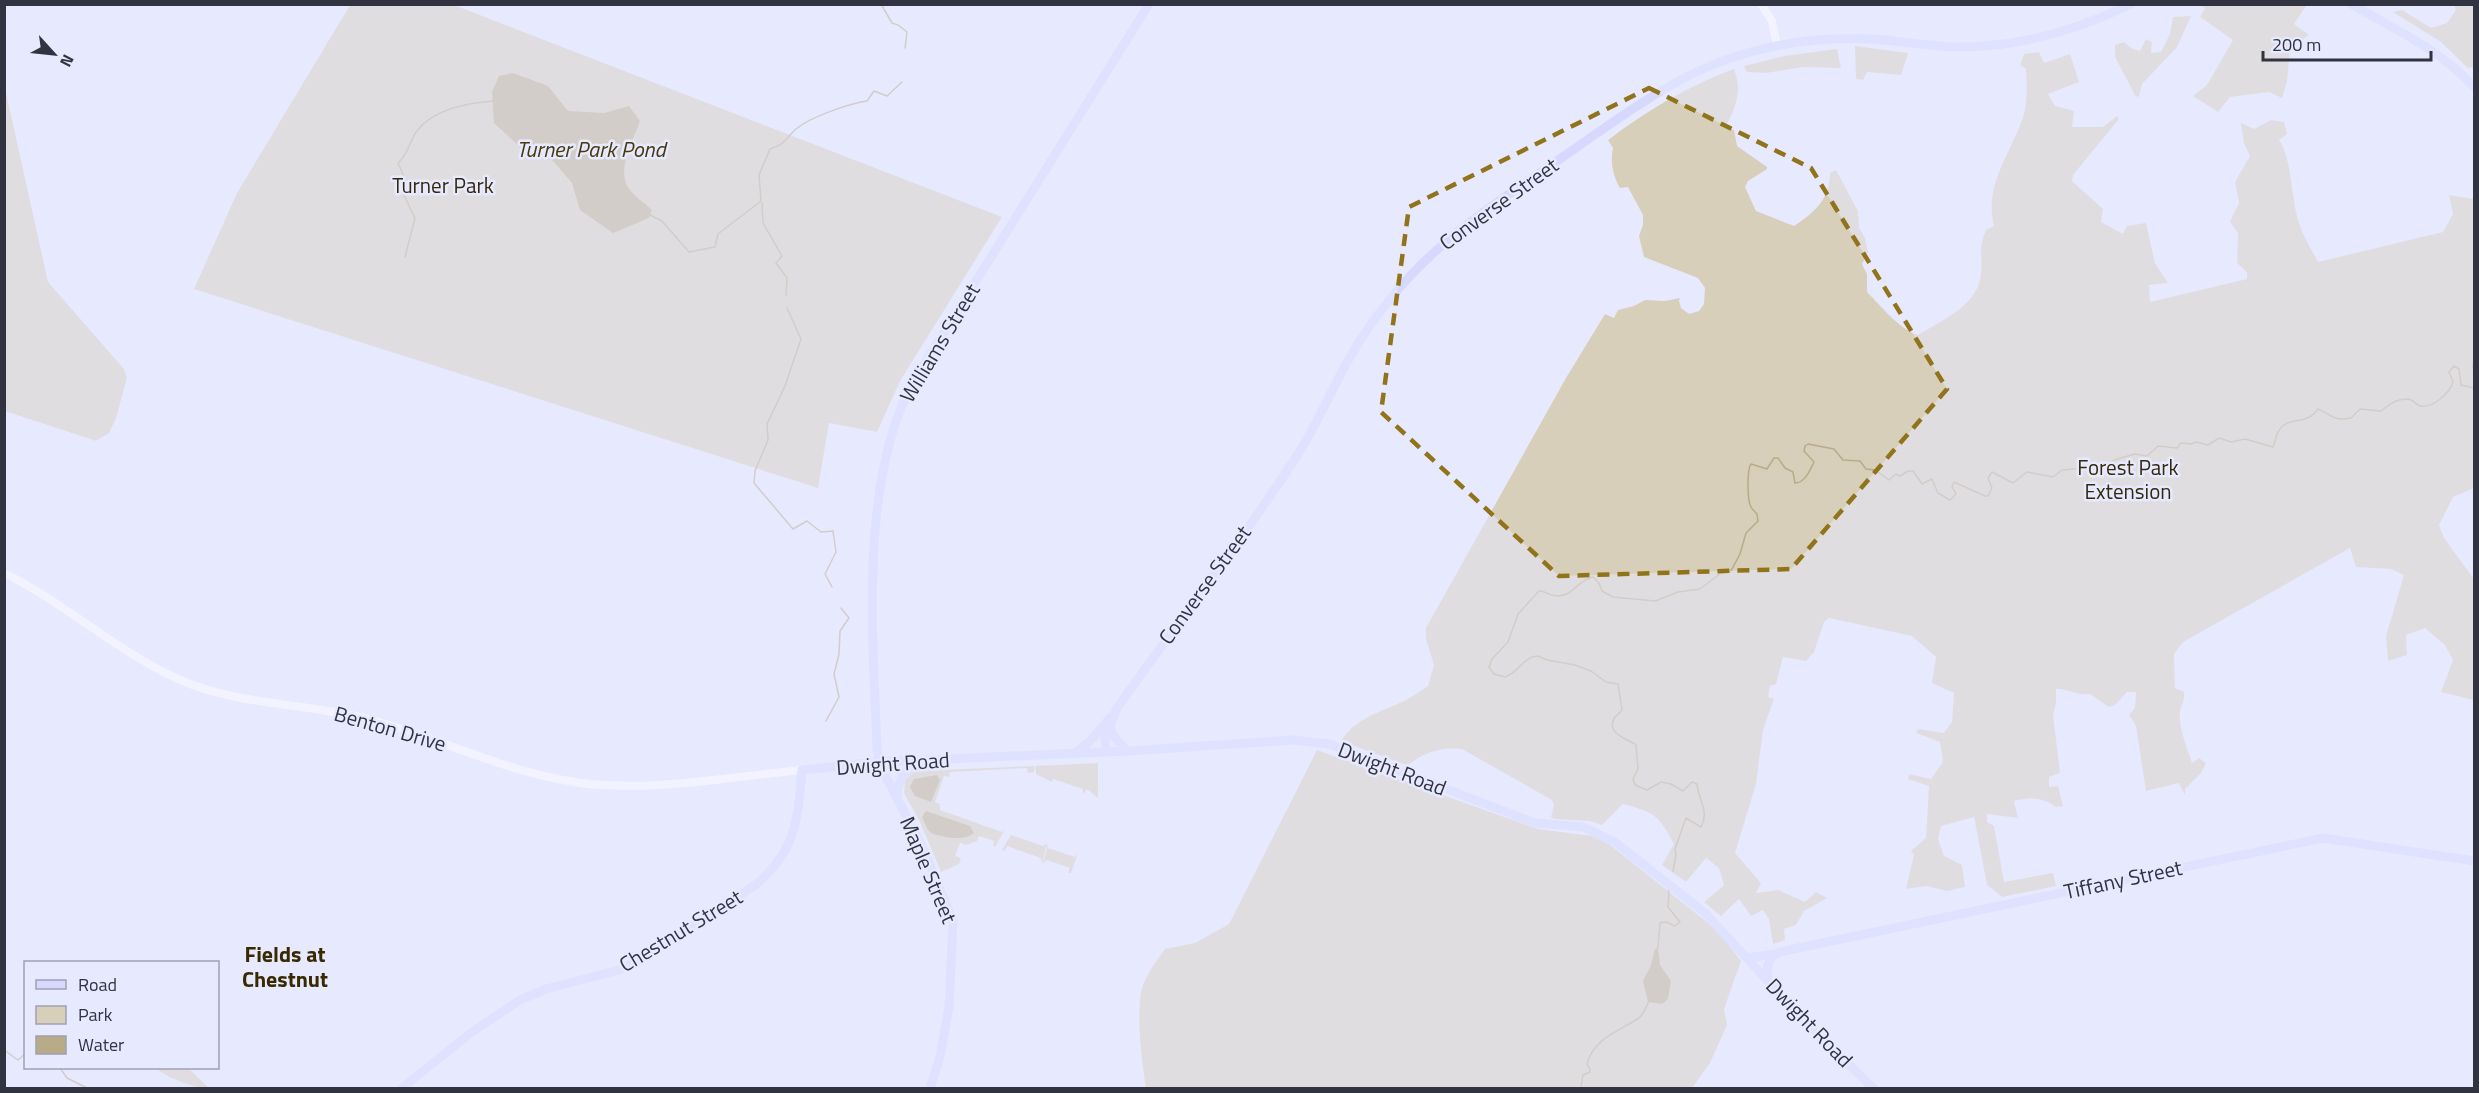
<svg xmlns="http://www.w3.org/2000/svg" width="2479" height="1093" font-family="'Titillium Web',sans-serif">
<rect width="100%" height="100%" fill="#e7e9ff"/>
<g fill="#d8cfba">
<polygon points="350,5 454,5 1002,217 900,381 877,432 829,423 818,488 194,289 237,193"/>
<polygon points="2202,5 2307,5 2294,24 2309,35 2290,48 2287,82 2282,98 2269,92 2230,97 2218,112 2193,96 2207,85 2233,40 2200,17 2205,9"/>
<polygon points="2454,5 2474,5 2474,67 2468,68 2441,42 2393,12 2402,10 2431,28 2447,23 2456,10"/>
<polygon points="2191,16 2177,47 2142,84 2139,96 2136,97 2115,57 2115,45 2124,42 2131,48 2140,51 2146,39 2152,42 2151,53 2161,52 2170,34 2173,17"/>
<polygon points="1855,46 1908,53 1901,75 1867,72 1863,80 1856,79"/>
<polygon points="1837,49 1841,68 1804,67 1766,73 1747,72 1744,66 1784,56"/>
<path d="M2039,52L2044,63L2070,54L2079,82L2048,94L2055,106L2074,111L2072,127H2103L2117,116L2119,119L2073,175L2072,181L2103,209L2101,222L2123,234L2127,226L2146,223L2155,263L2168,283L2149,285L2150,302L2247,279V272L2237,263L2238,233L2230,222L2239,203L2235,182L2250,156L2244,143L2241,123L2254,129L2271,120L2284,122L2287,134L2279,140C2292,158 2291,200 2299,223C2303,236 2312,250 2318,262L2443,232L2453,214L2449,195L2474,199V488L2453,497L2439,525L2444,538L2474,579V700L2441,692L2453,660L2445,645L2425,628L2406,635L2407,655L2388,661L2386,636L2404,575L2391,569L2356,567L2350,548L2183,642L2174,654L2175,688L2184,692C2185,700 2182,703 2180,711C2178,727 2187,747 2192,763L2199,758L2206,763L2201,773L2185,789V795L2179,783L2146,791L2136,726L2129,715L2135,708L2136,692H2127L2115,705L2109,707L2090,694C2075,696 2069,688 2056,689V704L2053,714L2060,773L2049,777V787L2058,786L2063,806L2056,807C2043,797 2028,797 2014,801L2018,818L1987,814V822L1994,826L2004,882L2053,873L2056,886L2002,897L1987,885L1974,817L1941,826L1938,839L1944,856L1962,865L1965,887L1947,891L1926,886L1906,889L1914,855L1911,851L1926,838L1929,786L1908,779L1909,774L1931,779L1943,762L1940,742L1916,733L1918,729L1944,733L1952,722L1954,693L1932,683L1936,657L1912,636L1829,618L1824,622L1814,652L1806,661L1783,657L1776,684L1770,686L1768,697L1774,699L1763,730L1756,784L1735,853L1761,883L1756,893L1778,890L1805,902L1816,892L1827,898L1804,911L1796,925L1784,929L1785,940L1773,944L1769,919L1763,910L1751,916L1739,899L1721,916L1704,902L1724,885L1719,868L1706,858L1686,882L1662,865L1674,844C1658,814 1655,813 1623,804L1602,825L1590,821L1554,819L1551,817L1554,805L1552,800L1462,749C1448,747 1431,750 1418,758C1413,761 1412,764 1406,765L1341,741C1355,718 1381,712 1404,701C1412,697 1420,691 1428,686L1434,665L1426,639V628L1566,378L1605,314L1614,318L1618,310L1634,306L1645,300L1665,301L1680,298L1679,301L1681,308L1689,314L1699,311L1704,304L1705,288L1698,278L1644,257L1639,236L1643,225V215L1628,187L1620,188C1613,176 1610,162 1613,148L1608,140C1647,111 1687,86 1734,69C1743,92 1735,107 1726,127L1734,130L1737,146L1767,167V169L1748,181L1745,187L1756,211L1794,226C1814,213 1830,199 1830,173L1836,170L1858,211L1859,227L1865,238L1868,252L1862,264L1867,274V292C1882,307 1898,328 1918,335C1939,322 1974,307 1980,280C1984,261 1977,251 1986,230L1994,226C1984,186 2009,156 2022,120C2028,104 2027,86 2026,69L2020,65L2024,54Z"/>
<polygon points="5,88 48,282 124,369 127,378 116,418 109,433 96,441 5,411"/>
<path d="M1317,750L1538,829L1592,836L1609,844L1717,930L1741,961L1724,1009L1727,1025L1710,1063L1692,1088H1146C1142,1063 1135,1009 1143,985C1148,972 1157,960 1165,949L1195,943L1229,924Z"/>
<polygon points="1098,763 1098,798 1087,789 1083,794 1083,789 1053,779 1052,782 1036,774 1035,766"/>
<polygon points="1034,766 1034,772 1028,773 1027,768 950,772 949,777 944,776 935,802 940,804 940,810 1002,832 1005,829 995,847 993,845 994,841 979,836 977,841 966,845 960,843 955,856 961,858 959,864 941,872 920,822 904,793 905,780 912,773 918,771"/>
<polygon points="1011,835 1043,846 1047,843 1042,864 1041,858 1007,846 1005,851 1002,850"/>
<polygon points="1048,843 1048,848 1075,857 1078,853 1071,873 1068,873 1070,868 1047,860 1043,864"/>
<path d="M156,1068H188L209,1088C196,1089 165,1077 156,1068Z"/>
</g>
<g fill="#b9ab88">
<path d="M513,73L548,86L568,111L604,113L629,106L640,121C633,141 615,171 630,190C636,198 645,203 652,210L649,218L613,233L580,210L572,183L553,161L522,149L494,123L492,92L499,76Z"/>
<polygon points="937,775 940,780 931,802 915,796 910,787 914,779"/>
<path d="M926,811L970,826L974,833C963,842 946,837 933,834L928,830L922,817Z"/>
<polygon points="1658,947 1660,965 1671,981 1668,999 1662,1004 1648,1002 1643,981 1651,965 1655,949"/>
</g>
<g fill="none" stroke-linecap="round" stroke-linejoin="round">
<g stroke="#b9ab88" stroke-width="1.5">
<polyline points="881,4 892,23 898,25 907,32 905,48"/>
<polyline points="762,203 763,223 782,256 776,263 787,278 786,296"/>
<path d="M650,215L662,221L689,252L715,247L718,234L761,201L759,175L770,149C786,144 785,139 796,129C810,117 848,104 867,101L874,91L887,96L902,82"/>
<path d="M405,257L415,218L402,191L405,179L398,163C409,154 409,141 417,131C433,109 468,103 493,101"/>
<polyline points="787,308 801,339 785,386 767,424 768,440 755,471 754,483 793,529 807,521 821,532 833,531 836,552 825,574 832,587"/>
<polyline points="2474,361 2473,366 2474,373"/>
<polyline points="826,721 839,697 834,674 839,654 840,631 849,618 841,608"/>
<path d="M1673,871L1676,855L1675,849L1686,818L1701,827C1710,811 1698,800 1697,784L1692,782L1683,791L1671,784L1661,782L1647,790L1635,785L1633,779L1638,769L1636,745C1629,739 1604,734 1615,717C1617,715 1620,713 1622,710L1618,684L1606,682L1591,671L1575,665L1547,660L1538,656C1524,656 1518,673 1505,677L1494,674L1489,667L1492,659L1508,642L1518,614L1539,591C1545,591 1551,596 1558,596C1573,596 1579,579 1593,577L1599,583L1602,591L1613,597L1655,601L1678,592L1700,589L1721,573L1730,572L1732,569L1740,554L1746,533L1758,521L1757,514C1755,512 1752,509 1751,507C1747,500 1747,469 1751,464L1767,469L1774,458H1778L1785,468L1793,472L1795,483C1805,483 1810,470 1814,462L1804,451L1805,446L1808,444L1834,449L1843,460L1860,461L1866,469L1875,470L1889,480L1896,474L1900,476L1908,471H1913L1922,484L1932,479L1938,493L1950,500L1956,494L1952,487L1954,482L1985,496H1988L1992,488L1988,478L1992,472L2013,483L2027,472L2053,477L2062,470L2087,468L2095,463L2107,465L2114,460L2135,454L2147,456L2158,446L2177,448L2181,443L2191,444L2196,442L2208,445L2219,438L2231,442L2245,439L2273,447C2276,441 2275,435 2280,429C2291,415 2305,427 2318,409C2332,414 2332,422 2351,418L2360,409L2381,411C2390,404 2396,399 2407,399C2414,399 2414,404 2420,406C2432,409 2450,393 2453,382L2449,372L2454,366L2459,369L2461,385L2474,388"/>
<polyline points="1658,947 1660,923 1666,922 1675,926 1680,922 1668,907 1669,890"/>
<polyline points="4,1050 18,1060 26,1053"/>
<polyline points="60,1068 67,1078 87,1088"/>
<path d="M1581,1088L1583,1075L1590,1072V1069L1587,1064C1593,1039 1619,1031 1639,1018C1644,1014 1646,1007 1649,1001"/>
</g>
<g stroke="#fff" stroke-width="8">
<polyline points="1761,4 1772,21 1777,46"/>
<path d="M4,573C65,603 116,651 178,679C234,704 297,703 355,716C426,732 492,767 563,780C637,795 727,777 802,770"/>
</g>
<g stroke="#d6d9fd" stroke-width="9">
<path d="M2351,4C2395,29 2440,50 2474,87"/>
<polyline points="1108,726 1115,738 1127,751"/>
<path d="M1106,752L1105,738L1117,708C1177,623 1242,541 1298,454C1316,426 1329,395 1345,366C1363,333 1386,302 1411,275C1460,223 1522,186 1580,145C1634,107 1688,68 1754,51C1792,41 1832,37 1872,39C1901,41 1929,46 1958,47C2018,47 2076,31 2131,4"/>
<polyline points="1075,753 1089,742 1111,717"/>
<path d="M897,798C898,778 903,772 920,763"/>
<polyline points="1747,958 1774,954"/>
<path d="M1769,982C1765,966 1768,955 1784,951L2323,838L2474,861"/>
<path d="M402,1088L472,1032L520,1000L546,989L619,970L645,957L757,884C796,850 798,819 802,770L879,762L1127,751L1293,740L1329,744L1535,823L1583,827L1615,842L1705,913L1805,1021L1873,1088"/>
<path d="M930,1088L940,1057L949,1007L953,922L923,848L886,777L879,762L877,748C873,638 859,481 913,382L1149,4"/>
</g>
</g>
<path d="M0 0H2479V1093H0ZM1649,88L1811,168L1947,389L1791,569L1559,576L1381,412L1409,207Z" fill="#e7e9ff" fill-opacity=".55" fill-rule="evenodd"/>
<path fill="none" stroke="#917319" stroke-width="4.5" stroke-dasharray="12 8" stroke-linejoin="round" d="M1649,88L1811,168L1947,389L1791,569L1559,576L1381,412L1409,207Z"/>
<g text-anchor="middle" stroke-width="5" stroke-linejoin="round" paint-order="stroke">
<g font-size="21" fill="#34290a" stroke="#e7e9ff">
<text x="443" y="193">Turner Park</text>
<text x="2128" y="475">Forest Park<tspan x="2128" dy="24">Extension</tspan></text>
</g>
<g font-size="21" fill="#313340" stroke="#e7e9ff">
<text transform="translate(1499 204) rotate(-36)" y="7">Converse Street</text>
<text transform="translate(940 343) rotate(-59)" y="7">Williams Street</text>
<text transform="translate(1205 585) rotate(-54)" y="7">Converse Street</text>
<text transform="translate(390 729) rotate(16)" y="7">Benton Drive</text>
<text transform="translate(893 764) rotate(-4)" y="7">Dwight Road</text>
<text transform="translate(1392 769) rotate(21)" y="7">Dwight Road</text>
<text transform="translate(928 870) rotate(67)" y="7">Maple Street</text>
<text transform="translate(2123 880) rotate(-12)" y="7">Tiffany Street</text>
<text transform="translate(681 931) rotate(-31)" y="7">Chestnut Street</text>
<text transform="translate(1809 1023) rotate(46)" y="7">Dwight Road</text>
</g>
<g font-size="22" font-style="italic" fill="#49390b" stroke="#e7e9ff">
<text x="591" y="157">Turner Park Pond</text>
</g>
<g font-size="22" font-weight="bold" fill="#372900" stroke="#e7e9ff">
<text x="285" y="962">Fields at<tspan x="285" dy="25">Chestnut</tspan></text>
</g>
</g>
<rect width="2479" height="1093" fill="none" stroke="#313340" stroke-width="12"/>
<rect x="24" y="961" width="195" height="108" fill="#e7e9ff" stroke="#9ea0b3" stroke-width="1.5"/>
<rect x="36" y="980" width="30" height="9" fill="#d6d9fd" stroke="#9ea0b3" stroke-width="1.5"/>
<text x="78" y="991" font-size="18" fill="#313340">Road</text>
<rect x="36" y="1006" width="30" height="18" fill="#d8cfba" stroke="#9ea0b3" stroke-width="1.5"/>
<text x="78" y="1021" font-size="18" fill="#313340">Park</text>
<rect x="36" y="1036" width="30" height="18" fill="#b9ab88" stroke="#9ea0b3" stroke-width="1.5"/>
<text x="78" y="1051" font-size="18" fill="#313340">Water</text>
<g transform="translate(54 54) rotate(117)" stroke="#e7e9ff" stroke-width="4.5" paint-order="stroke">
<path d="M0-4.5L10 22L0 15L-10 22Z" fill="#313340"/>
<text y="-9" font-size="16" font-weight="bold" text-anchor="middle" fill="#313340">N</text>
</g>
<path d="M2263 51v9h168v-9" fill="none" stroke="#313340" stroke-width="3"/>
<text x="2272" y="51" font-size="18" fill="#313340" stroke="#e7e9ff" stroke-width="4.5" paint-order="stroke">200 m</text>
</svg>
